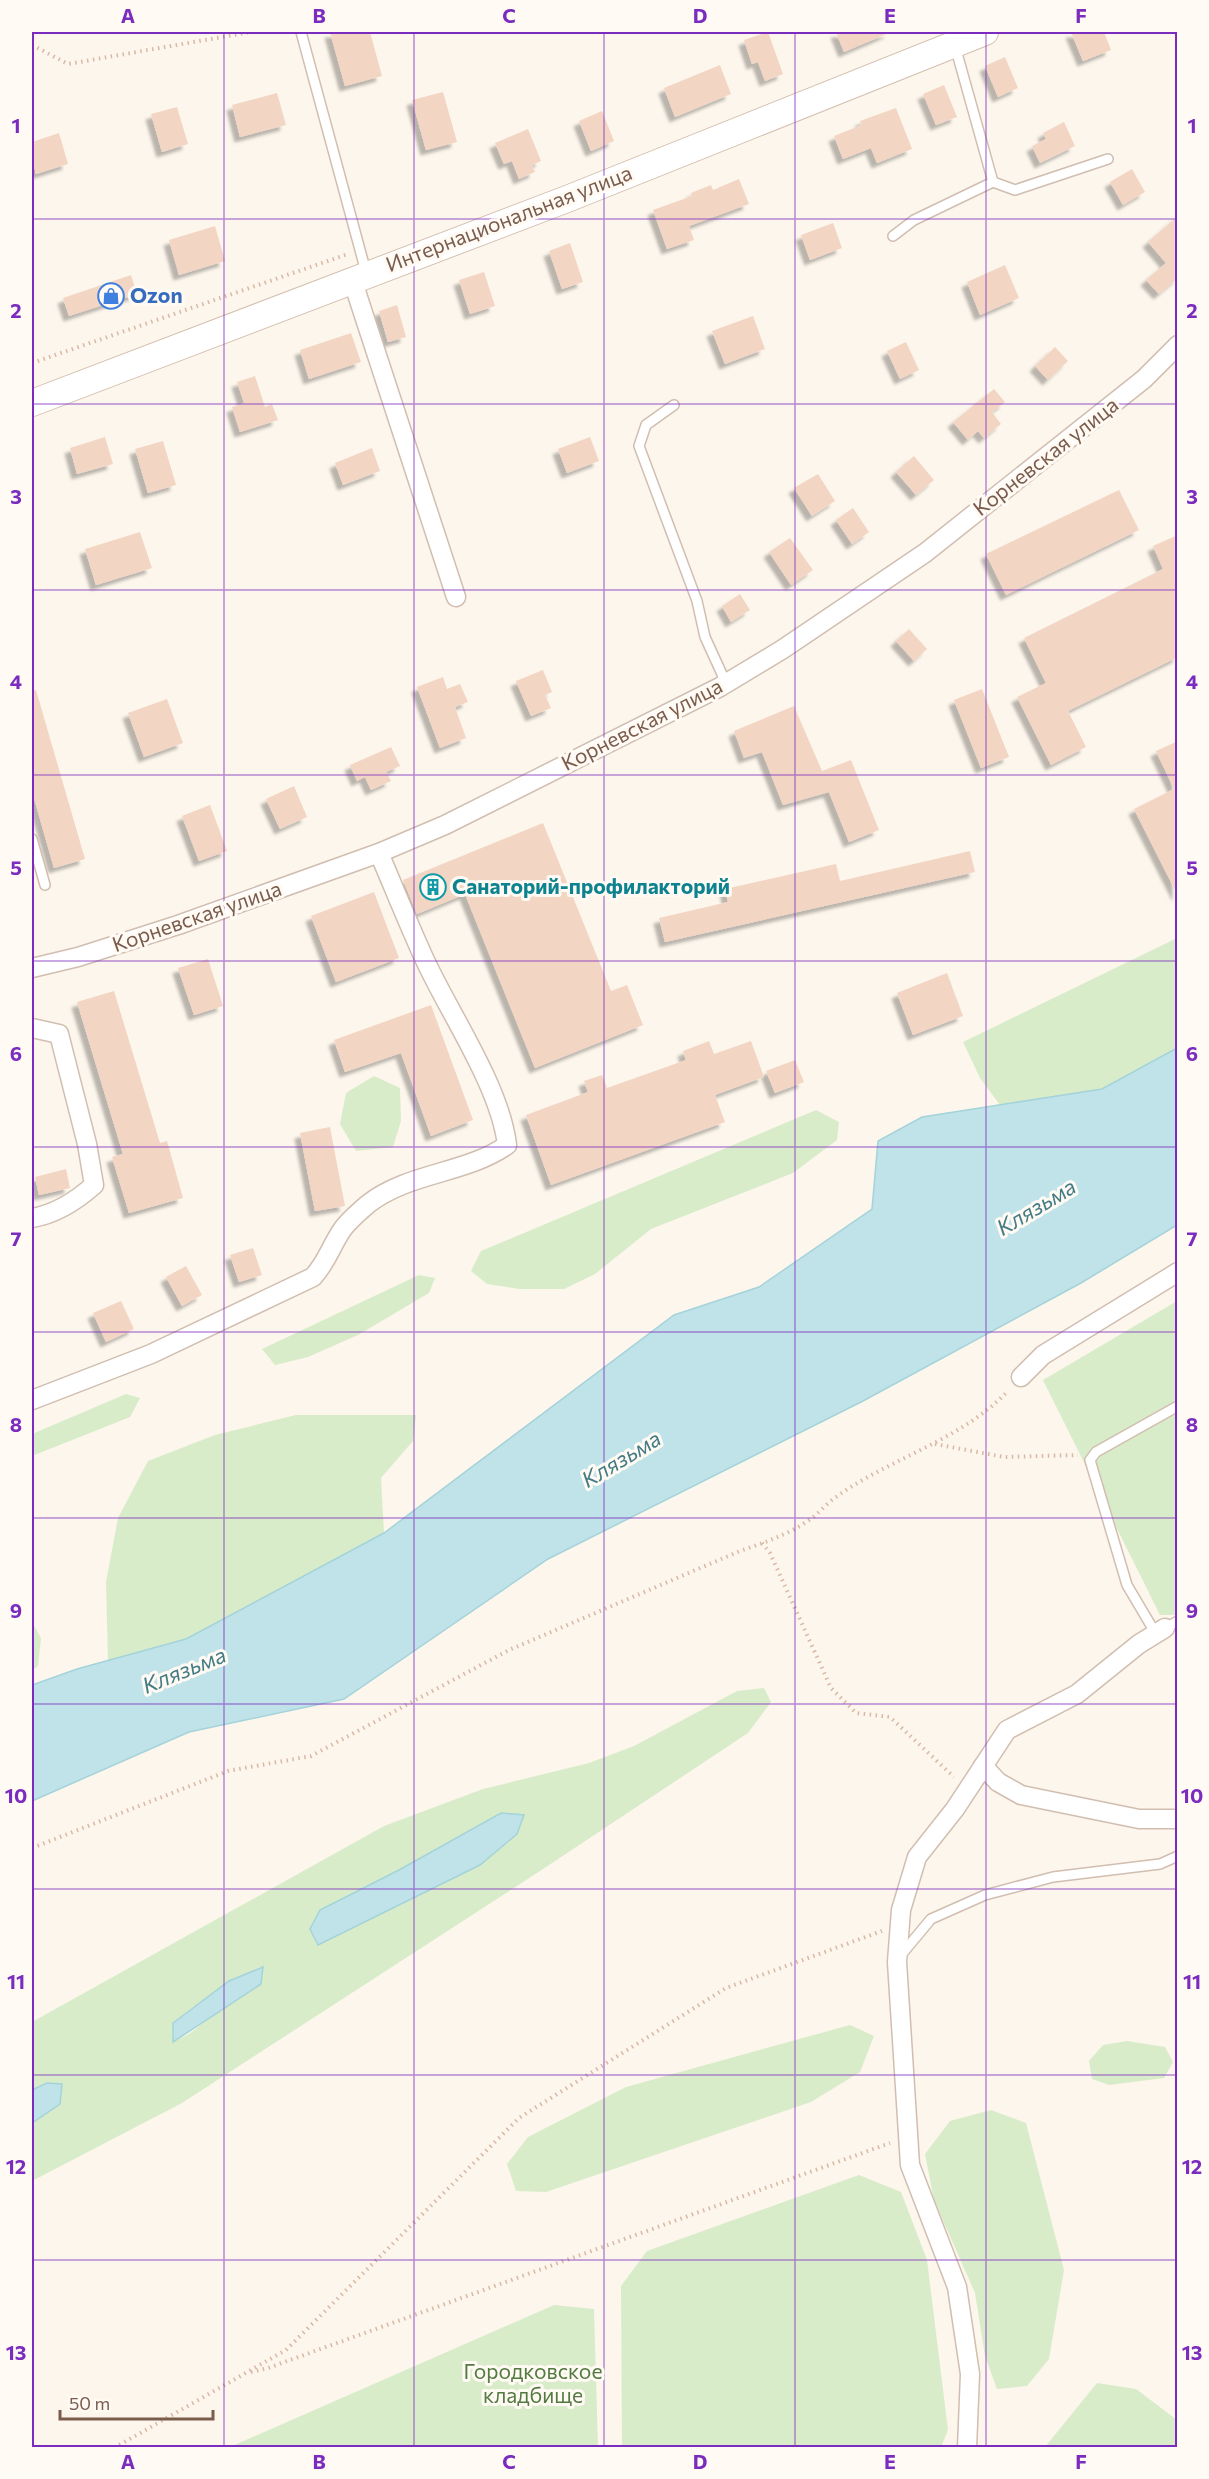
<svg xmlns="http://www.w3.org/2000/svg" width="1209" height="2479" font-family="Commissioner,sans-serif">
<defs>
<filter id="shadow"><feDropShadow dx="-5.5" dy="5.5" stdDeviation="1.5" flood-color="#0004"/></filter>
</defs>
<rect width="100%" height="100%" fill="#fdf6ec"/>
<g fill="#d8ecc9" fill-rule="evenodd">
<polygon points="1177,938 1177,1048 1102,1089 1000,1105 980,1078 963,1042"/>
<polygon points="374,1076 400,1088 401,1121 393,1147 356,1151 340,1124 346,1093"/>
<polygon points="816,1110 839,1122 837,1140 793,1173 651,1229 595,1274 564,1289 520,1289 487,1284 471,1271 481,1251"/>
<polygon points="419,1275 435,1278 429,1293 358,1335 308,1357 275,1365 262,1349"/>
<polygon points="1177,1301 1177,1615 1160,1615 1043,1380"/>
<polygon points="126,1394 140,1398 130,1417 32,1456 32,1434"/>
<polygon points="296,1415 416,1415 413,1441 381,1478 384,1533 186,1639 108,1661 106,1582 118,1518 148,1461 215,1435"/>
<polygon points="32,1622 41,1638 38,1666 32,1670"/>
<path d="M764,1688L771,1702L748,1733L540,1871L182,2103L32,2181V2123L60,2104L47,2083L32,2090V2022L384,1826L483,1789L589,1763L634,1746L737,1691ZM399,1870L333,1937L317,1945L310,1929L320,1910ZM194,2006L220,2010L189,2034L173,2042V2023Z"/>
<polygon points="850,2025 874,2036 860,2072 811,2102 546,2192 516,2191 507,2164 528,2137 626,2087"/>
<polygon points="1127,2041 1165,2047 1173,2062 1164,2078 1109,2085 1092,2079 1089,2061 1103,2045"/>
<polygon points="991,2110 1026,2123 1064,2270 1049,2359 1027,2386 997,2389 985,2356 975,2293 934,2200 925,2154 950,2121"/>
<polygon points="859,2175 901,2192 927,2260 948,2430 941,2447 622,2447 621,2286 647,2251"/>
<polygon points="554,2305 594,2309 598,2447 230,2447"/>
<polygon points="1097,2383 1136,2389 1177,2420 1177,2447 1045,2447"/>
</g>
<g fill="#bfe3e8" stroke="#a5d3da" stroke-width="1.5">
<polygon points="1177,1048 1177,1225 1081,1283 863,1401 548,1559 344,1699 189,1732 32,1801 32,1685 77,1669 186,1639 384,1533 674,1315 759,1287 872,1209 878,1141 922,1117 1102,1089"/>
<polygon points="501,1813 524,1815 517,1834 480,1865 318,1945 310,1929 320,1910 399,1870"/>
<polygon points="263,1967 261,1984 173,2042 173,2023 229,1981"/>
<polygon points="47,2083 62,2084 60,2104 32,2123 32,2090"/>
</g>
<g fill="#f3d5c3" filter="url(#shadow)">
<polygon points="330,32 370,32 382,76 345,86"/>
<polygon points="768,32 783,74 765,81 758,62 752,64 744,40"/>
<polygon points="836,32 891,32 844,52"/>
<polygon points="1071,32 1104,32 1111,50 1083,61"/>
<polygon points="1005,57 1018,88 998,97 985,66"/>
<polygon points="720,65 731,94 675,117 664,88"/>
<polygon points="944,85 957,117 936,125 923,94"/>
<polygon points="443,92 457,142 426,150 412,100"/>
<polygon points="277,93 286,125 240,137 232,105"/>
<polygon points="177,107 188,144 162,152 151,114"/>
<polygon points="896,108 912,149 877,163 871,148 843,159 834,136 862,125 860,121"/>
<polygon points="602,111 614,141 591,151 579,121"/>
<polygon points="1064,122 1075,146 1040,163 1032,146 1046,139 1043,133"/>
<polygon points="528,129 541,161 532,165 535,172 519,179 512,161 504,164 495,143"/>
<polygon points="59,133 68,164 36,174 32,159 32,142"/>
<polygon points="1132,169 1145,192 1123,205 1110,182"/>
<polygon points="739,179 749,204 689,226 694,240 667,249 653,210 692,196 691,193 711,185 713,190"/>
<polygon points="1178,216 1178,278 1159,294 1146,280 1166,263 1148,242"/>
<polygon points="833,223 842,248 810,260 801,235"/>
<polygon points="215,226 225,261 179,275 169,240"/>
<polygon points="570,243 583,282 562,289 549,251"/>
<polygon points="1005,265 1019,298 980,315 967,282"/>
<polygon points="484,272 495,306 470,314 459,280"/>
<polygon points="131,275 137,294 69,316 63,298"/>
<polygon points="397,305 406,337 388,342 379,311"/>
<polygon points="753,316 765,349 725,364 712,331"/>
<polygon points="351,333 361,362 309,379 300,350"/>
<polygon points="906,342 919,370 900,379 887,351"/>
<polygon points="1055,347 1068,361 1048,380 1035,366"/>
<polygon points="255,376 265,407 272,404 278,420 240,432 232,407 244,403 237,382"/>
<polygon points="994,389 1005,402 992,412 1001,424 984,438 978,431 968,440 953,422"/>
<polygon points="105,437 113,464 77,474 70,448"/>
<polygon points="590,437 599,461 567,473 558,449"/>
<polygon points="163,441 176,485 148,493 135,449"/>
<polygon points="372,448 380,471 343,485 335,463"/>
<polygon points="914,456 934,480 916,495 896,472"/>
<polygon points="818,474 835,501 812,516 794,488"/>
<polygon points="1119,490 1139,530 1006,595 986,554"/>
<polygon points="853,508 869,532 852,544 836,520"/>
<polygon points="140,532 152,568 96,585 85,549"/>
<polygon points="1178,535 1178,657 1068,711 1086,747 1051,765 1017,697 1046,683 1024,638 1163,569 1153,546"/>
<polygon points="790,538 813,570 791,585 769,552"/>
<polygon points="740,594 750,610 731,622 722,606"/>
<polygon points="909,629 927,649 914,661 896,641"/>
<polygon points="543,670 552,692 545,695 551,708 531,716 516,681"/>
<polygon points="443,677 447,689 460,684 468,702 455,707 466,738 440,748 417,687"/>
<polygon points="982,689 1009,757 981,768 954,700"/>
<polygon points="36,690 85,859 54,868 32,791 32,691"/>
<polygon points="167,699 183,743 144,757 128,713"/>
<polygon points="794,706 822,771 851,760 879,830 849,842 829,792 783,805 762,752 744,758 734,731"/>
<polygon points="1178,741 1178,896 1134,809 1174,789 1156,751"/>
<polygon points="391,747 400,766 386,772 391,781 371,790 365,777 357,781 350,765"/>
<polygon points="294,786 307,817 280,829 266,799"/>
<polygon points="210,805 227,851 199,861 182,816"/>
<polygon points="543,823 611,991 627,985 643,1025 535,1068 465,894 417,914 403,880"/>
<polygon points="970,851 975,872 665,942 659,918 728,902 725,889 836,864 840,881"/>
<polygon points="374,892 399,958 336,982 311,916"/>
<polygon points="208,959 223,1006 194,1015 178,968"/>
<polygon points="947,973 963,1016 913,1035 897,993"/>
<polygon points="114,991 160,1143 167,1141 183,1198 129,1213 112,1157 123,1154 77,1002"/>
<polygon points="431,1005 473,1120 431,1136 401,1053 345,1072 334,1040"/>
<polygon points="709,1041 714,1054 751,1041 764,1077 715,1095 725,1122 551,1185 526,1115 588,1092 584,1081 602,1075 607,1088 686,1060 683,1051"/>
<polygon points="795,1060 804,1082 775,1093 766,1071"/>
<polygon points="330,1127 345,1206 315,1211 300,1133"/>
<polygon points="66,1169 70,1188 39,1195 35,1177"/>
<polygon points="253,1248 262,1275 239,1282 230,1255"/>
<polygon points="186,1266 202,1295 182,1306 166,1277"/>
<polygon points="121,1301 134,1329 106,1342 93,1313"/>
</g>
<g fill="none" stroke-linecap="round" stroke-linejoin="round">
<g stroke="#d1beb0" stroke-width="12">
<g id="lane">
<polyline points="301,32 366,272"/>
<polyline points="993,182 1015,190 1108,159"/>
<polyline points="893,236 914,220 993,182 955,46"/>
<polyline points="674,405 646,425 639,446 697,601 705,637 726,683"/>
<polyline points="32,839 45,885"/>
<polyline points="1165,1628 1178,1621"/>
<polyline points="1156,1634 1127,1585 1090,1460 1096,1452 1178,1406"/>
<polyline points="901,1955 931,1919 985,1895 1053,1877 1160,1864 1178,1856"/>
</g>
</g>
<g stroke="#d1beb0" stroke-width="21">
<g id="street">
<polyline points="352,279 456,597"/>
<polyline points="32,968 78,957 178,925 379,853 445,825 720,687 783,649 925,553 1144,379 1178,345"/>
<path d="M32,1028L59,1034L87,1144L94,1185C76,1201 56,1214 32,1218"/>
<polyline points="1021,1377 1043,1355 1178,1272"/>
<path d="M32,1400L151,1354L313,1277C327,1262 331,1246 342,1230C348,1221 360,1211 368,1204C409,1172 466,1174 507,1145C500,1086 449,1013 424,958C408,923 394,888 379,853"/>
<polyline points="983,1766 998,1782 1021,1795 1139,1819 1178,1819"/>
<polyline points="967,2448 970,2374 957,2287 910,2165 897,1962 901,1910 917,1857 955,1809 1007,1730 1077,1694 1139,1644 1165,1628"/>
</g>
</g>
<g stroke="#d6c0b0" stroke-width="28">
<polyline id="secondary" points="32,403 567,199 985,32"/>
</g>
<g stroke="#d9b8a5" stroke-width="4" stroke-dasharray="1.5 4.5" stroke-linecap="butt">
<polyline points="32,45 68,64 251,32"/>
<polyline points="32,363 348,254"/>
<polyline points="935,1444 1004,1457 1078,1455"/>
<polyline points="762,1543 770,1553 831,1688 856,1713 890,1717 954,1777"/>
<path d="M32,1848L228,1771L311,1756L509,1650L740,1551C766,1542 790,1534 812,1518C820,1512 827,1503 836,1497C892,1457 960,1441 1008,1391"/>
<polyline points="251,2372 268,2368 890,2143"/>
<polyline points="114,2448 286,2350 519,2118 726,1988 882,1931"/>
</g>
<use href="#lane" stroke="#fff" stroke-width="9"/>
<use href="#street" stroke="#fff" stroke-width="18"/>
<use href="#secondary" stroke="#fff" stroke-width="26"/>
</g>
<path fill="none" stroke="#7b2cbf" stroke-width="1.5" stroke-opacity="0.55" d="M224,32V2448M414,32V2448M604,32V2448M795,32V2448M986,32V2448M32,219H1178M32,404H1178M32,590H1178M32,775H1178M32,961H1178M32,1147H1178M32,1332H1178M32,1518H1178M32,1704H1178M32,1889H1178M32,2075H1178M32,2260H1178"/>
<defs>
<g id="shop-ring" transform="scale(1.35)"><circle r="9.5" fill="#fffaf3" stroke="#3f7fe0" stroke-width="1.5"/><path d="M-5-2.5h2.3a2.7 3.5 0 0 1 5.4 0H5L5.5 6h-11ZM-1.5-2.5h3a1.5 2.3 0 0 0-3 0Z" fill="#3f7fe0"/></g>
<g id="building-ring" transform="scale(1.35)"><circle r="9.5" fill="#fffaf3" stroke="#0f9aa8" stroke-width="1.5"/><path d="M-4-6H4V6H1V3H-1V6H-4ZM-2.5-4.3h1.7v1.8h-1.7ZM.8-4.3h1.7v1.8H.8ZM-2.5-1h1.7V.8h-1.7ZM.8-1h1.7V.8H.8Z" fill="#0f9aa8"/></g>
</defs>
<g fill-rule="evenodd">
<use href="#shop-ring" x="111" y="296"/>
<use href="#building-ring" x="433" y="887"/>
</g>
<g text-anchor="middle" stroke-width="6" stroke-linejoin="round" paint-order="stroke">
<g font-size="21" fill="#7a5c4d" stroke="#fffaf3">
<text transform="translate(509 219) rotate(-21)" y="7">Интернациональная улица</text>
<text transform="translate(1046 457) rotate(-38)" y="7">Корневская улица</text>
<text transform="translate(642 725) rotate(-27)" y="7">Корневская улица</text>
<text transform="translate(197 917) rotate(-19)" y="7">Корневская улица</text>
</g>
<g font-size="21" font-weight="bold" fill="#366cbe" stroke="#fffaf3" text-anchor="start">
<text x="130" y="303">Ozon</text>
</g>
<g font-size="21" font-weight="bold" fill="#0d838f" stroke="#fffaf3" text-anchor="start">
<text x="452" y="894">Санаторий-профилакторий</text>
</g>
<g font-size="21" fill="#537a41" stroke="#fffaf3">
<text x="533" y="2379">Городковское<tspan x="533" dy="24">кладбище</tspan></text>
</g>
<g font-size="22" font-style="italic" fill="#437c86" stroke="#fffaf3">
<text transform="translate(1036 1207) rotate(-31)" y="8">Клязьма</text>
<text transform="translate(621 1459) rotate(-31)" y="8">Клязьма</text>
<text transform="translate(184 1670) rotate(-22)" y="8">Клязьма</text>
</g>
</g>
<rect width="1209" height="2479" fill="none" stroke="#fffaf3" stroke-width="66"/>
<path d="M60 2410v9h153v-9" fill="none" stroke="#7a5c4d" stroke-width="3"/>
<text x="69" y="2410" font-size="18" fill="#7a5c4d" stroke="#fffaf3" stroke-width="4.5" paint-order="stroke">50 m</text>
<rect x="33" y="33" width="1143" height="2413" fill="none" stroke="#7b2cbf" stroke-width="2"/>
<g font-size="20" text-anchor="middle" font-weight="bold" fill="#7b2cbf">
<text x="128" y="23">A</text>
<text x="319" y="23">B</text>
<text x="509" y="23">C</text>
<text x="700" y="23">D</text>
<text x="890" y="23">E</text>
<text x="1081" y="23">F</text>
<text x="16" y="133">1</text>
<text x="1192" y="133">1</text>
<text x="16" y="318">2</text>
<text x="1192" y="318">2</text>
<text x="16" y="504">3</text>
<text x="1192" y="504">3</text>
<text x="16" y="689">4</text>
<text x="1192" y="689">4</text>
<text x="16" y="875">5</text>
<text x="1192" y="875">5</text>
<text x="16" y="1061">6</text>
<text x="1192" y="1061">6</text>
<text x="16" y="1246">7</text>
<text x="1192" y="1246">7</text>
<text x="16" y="1432">8</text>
<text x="1192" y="1432">8</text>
<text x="16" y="1618">9</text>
<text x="1192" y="1618">9</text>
<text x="16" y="1803">10</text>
<text x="1192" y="1803">10</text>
<text x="16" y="1989">11</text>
<text x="1192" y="1989">11</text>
<text x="16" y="2174">12</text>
<text x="1192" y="2174">12</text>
<text x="16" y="2360">13</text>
<text x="1192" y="2360">13</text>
<text x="128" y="2469">A</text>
<text x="319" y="2469">B</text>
<text x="509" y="2469">C</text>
<text x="700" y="2469">D</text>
<text x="890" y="2469">E</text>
<text x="1081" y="2469">F</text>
</g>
</svg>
